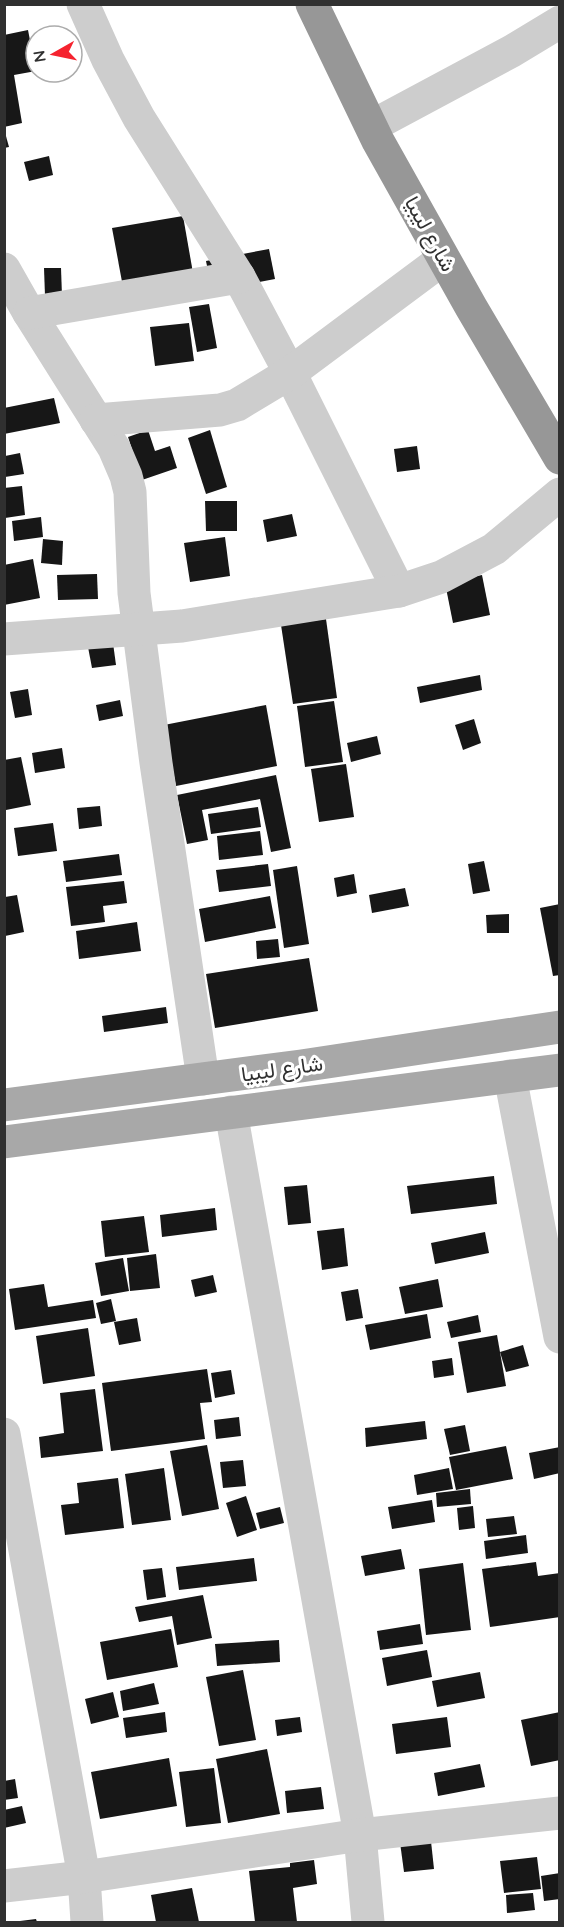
<svg xmlns="http://www.w3.org/2000/svg" width="564" height="1927" font-family="Quicksand,Vazirmatn,sans-serif">
<rect width="100%" height="100%" fill="#fff"/>
<g fill="#171717">
<polygon points="28,30 36,71 14,75 22,123 4,127 4,35"/>
<polygon points="4,129 9,147 4,148"/>
<polygon points="49,156 53,175 29,181 24,162"/>
<polygon points="183,216 196,290 126,303 112,228"/>
<polygon points="269,249 275,279 212,291 206,261"/>
<polygon points="44,268 61,268 62,296 45,296"/>
<polygon points="209,304 217,348 197,352 189,307"/>
<polygon points="189,323 194,361 155,366 150,327"/>
<polygon points="54,398 60,423 4,434 4,408"/>
<polygon points="148,430 155,451 170,446 177,468 142,480 128,437"/>
<polygon points="210,430 227,487 206,494 188,438"/>
<polygon points="417,446 420,469 397,472 394,449"/>
<polygon points="20,453 24,474 5,477 5,456"/>
<polygon points="22,486 25,515 5,518 4,488"/>
<polygon points="205,501 237,501 237,531 206,531"/>
<polygon points="292,514 297,536 267,542 263,520"/>
<polygon points="41,517 43,537 14,541 12,521"/>
<polygon points="225,537 230,576 190,582 184,543"/>
<polygon points="43,539 63,541 62,565 41,563"/>
<polygon points="33,559 40,598 4,605 4,565"/>
<polygon points="97,574 98,599 58,600 57,575"/>
<polygon points="482,575 490,615 453,623 445,583"/>
<polygon points="326,619 337,698 293,704 281,625"/>
<polygon points="113,643 116,665 92,668 88,647"/>
<polygon points="480,675 482,690 420,703 417,687"/>
<polygon points="28,689 32,715 15,718 10,692"/>
<polygon points="120,700 123,716 99,721 96,705"/>
<polygon points="334,701 343,762 305,767 297,706"/>
<polygon points="266,705 277,766 176,786 164,725"/>
<polygon points="474,719 481,743 463,750 455,725"/>
<polygon points="377,736 381,754 351,762 347,743"/>
<polygon points="62,748 65,768 35,773 32,753"/>
<polygon points="21,757 31,805 6,810 4,760"/>
<polygon points="346,764 354,817 319,822 311,769"/>
<polygon points="276,775 291,848 271,852 260,799 202,810 208,840 187,844 177,795"/>
<polygon points="100,806 102,826 79,829 77,808"/>
<polygon points="258,807 261,827 211,834 208,814"/>
<polygon points="53,823 57,851 18,856 14,828"/>
<polygon points="260,831 263,855 219,860 217,836"/>
<polygon points="119,854 122,875 66,882 63,861"/>
<polygon points="484,861 490,891 473,894 468,864"/>
<polygon points="268,864 271,886 219,892 216,870"/>
<polygon points="297,866 309,944 284,948 273,870"/>
<polygon points="354,874 357,893 337,897 334,878"/>
<polygon points="124,881 127,903 103,906 105,922 71,926 66,887"/>
<polygon points="405,888 409,906 372,913 369,895"/>
<polygon points="17,895 24,932 5,936 5,897"/>
<polygon points="270,896 276,928 205,942 199,909"/>
<polygon points="560,904 560,975 553,976 540,908"/>
<polygon points="509,914 509,933 487,933 486,915"/>
<polygon points="137,922 141,951 79,959 76,931"/>
<polygon points="278,939 280,957 257,959 256,941"/>
<polygon points="309,958 318,1011 215,1028 206,974"/>
<polygon points="166,1007 168,1023 104,1032 102,1016"/>
<polygon points="494,1176 497,1204 411,1214 407,1186"/>
<polygon points="307,1185 311,1223 288,1225 284,1187"/>
<polygon points="215,1208 217,1230 162,1237 160,1215"/>
<polygon points="144,1216 149,1252 105,1257 101,1221"/>
<polygon points="344,1228 348,1266 322,1270 317,1231"/>
<polygon points="485,1232 489,1253 435,1264 431,1243"/>
<polygon points="156,1254 160,1288 130,1291 127,1258"/>
<polygon points="123,1258 129,1291 101,1296 95,1263"/>
<polygon points="213,1275 217,1292 195,1297 191,1280"/>
<polygon points="438,1279 443,1307 405,1314 399,1287"/>
<polygon points="44,1284 48,1307 93,1300 96,1318 15,1330 9,1289"/>
<polygon points="358,1289 363,1318 346,1321 341,1292"/>
<polygon points="111,1299 116,1321 101,1324 96,1303"/>
<polygon points="427,1314 431,1338 370,1350 365,1325"/>
<polygon points="478,1315 481,1332 451,1338 447,1322"/>
<polygon points="137,1318 141,1341 119,1345 114,1322"/>
<polygon points="88,1328 95,1376 43,1384 36,1336"/>
<polygon points="497,1335 506,1386 467,1393 458,1342"/>
<polygon points="523,1345 529,1366 506,1372 500,1352"/>
<polygon points="452,1358 454,1375 434,1378 432,1361"/>
<polygon points="207,1369 212,1402 200,1403 205,1439 111,1451 102,1383"/>
<polygon points="231,1370 235,1394 215,1398 211,1373"/>
<polygon points="95,1389 103,1451 41,1458 39,1437 64,1433 60,1393"/>
<polygon points="239,1417 241,1436 216,1439 214,1420"/>
<polygon points="425,1421 427,1439 366,1447 365,1428"/>
<polygon points="465,1425 470,1451 450,1455 444,1429"/>
<polygon points="207,1445 219,1509 182,1516 170,1451"/>
<polygon points="506,1446 513,1479 456,1490 449,1457"/>
<polygon points="560,1447 560,1473 534,1479 529,1453"/>
<polygon points="243,1460 246,1486 223,1488 220,1462"/>
<polygon points="164,1468 171,1520 132,1525 125,1474"/>
<polygon points="449,1468 453,1489 417,1495 414,1475"/>
<polygon points="118,1478 124,1528 65,1535 61,1505 79,1503 77,1483"/>
<polygon points="470,1489 471,1504 437,1507 436,1493"/>
<polygon points="246,1496 257,1530 237,1537 226,1503"/>
<polygon points="432,1500 435,1522 392,1529 388,1507"/>
<polygon points="473,1506 475,1528 459,1530 457,1508"/>
<polygon points="280,1507 284,1523 260,1529 256,1513"/>
<polygon points="514,1516 517,1534 488,1537 486,1519"/>
<polygon points="526,1535 528,1553 486,1559 484,1541"/>
<polygon points="401,1549 405,1569 365,1576 361,1556"/>
<polygon points="254,1558 257,1581 179,1590 176,1567"/>
<polygon points="536,1562 538,1576 560,1573 560,1617 490,1627 482,1569"/>
<polygon points="463,1563 471,1630 426,1635 419,1569"/>
<polygon points="162,1568 166,1597 147,1600 143,1570"/>
<polygon points="203,1595 212,1638 177,1645 172,1616 139,1622 135,1607"/>
<polygon points="420,1624 423,1644 380,1650 377,1631"/>
<polygon points="171,1629 178,1667 107,1680 100,1642"/>
<polygon points="279,1640 280,1662 217,1666 215,1644"/>
<polygon points="427,1650 432,1677 387,1686 382,1658"/>
<polygon points="243,1670 256,1740 219,1746 206,1677"/>
<polygon points="480,1672 485,1698 437,1707 432,1681"/>
<polygon points="154,1683 159,1704 123,1711 120,1691"/>
<polygon points="113,1692 119,1717 91,1724 85,1699"/>
<polygon points="165,1712 167,1732 126,1738 123,1718"/>
<polygon points="560,1712 560,1760 531,1766 521,1720"/>
<polygon points="300,1717 302,1732 277,1736 275,1720"/>
<polygon points="447,1717 451,1747 396,1754 392,1724"/>
<polygon points="267,1749 280,1814 228,1823 216,1759"/>
<polygon points="169,1758 177,1806 100,1819 91,1772"/>
<polygon points="480,1764 485,1787 438,1796 434,1773"/>
<polygon points="214,1768 221,1823 186,1827 179,1772"/>
<polygon points="15,1779 18,1798 4,1800 4,1781"/>
<polygon points="321,1787 324,1809 287,1813 285,1791"/>
<polygon points="22,1806 26,1823 4,1828 4,1810"/>
<polygon points="430,1832 434,1869 404,1872 399,1835"/>
<polygon points="537,1857 541,1889 504,1893 500,1861"/>
<polygon points="314,1860 317,1884 293,1888 297,1922 255,1922 249,1871 290,1867 290,1863"/>
<polygon points="560,1873 560,1899 544,1901 541,1876"/>
<polygon points="192,1888 199,1922 156,1922 151,1895"/>
<polygon points="533,1893 535,1910 507,1913 506,1895"/>
<polygon points="36,1919 37,1922 20,1922 20,1921"/>
</g>
<g fill="none" stroke-linecap="round" stroke-linejoin="round">
<g stroke="#cdcdcd" stroke-width="33">
<polyline points="83,4 108,60 139,118 239,277 290,373 399,591"/>
<polyline points="372,126 512,51 560,22"/>
<polyline points="4,269 29,313 114,448 126,476 130,492 134,593 156,763 203,1079"/>
<polyline points="29,313 239,277"/>
<polyline points="96,420 220,410 237,405 290,373 443,259"/>
<polyline points="4,639 182,626 399,591 441,577 494,549 560,494"/>
<polyline points="510,1076 560,1337"/>
<polyline points="231,1112 360,1835 368,1922"/>
<polyline points="4,1434 84,1877 87,1922"/>
<polyline points="4,1886 84,1877 360,1835 560,1813"/>
</g>
<g stroke="#a8a8a8" stroke-width="33">
<polyline points="4,1105 301,1066 560,1027"/>
<polyline points="4,1142 560,1070"/>
</g>
<polyline stroke="#979797" stroke-width="33" points="312,4 378,141 471,307 560,458"/>
</g>
<g text-anchor="middle" stroke-width="6" stroke-linejoin="round" paint-order="stroke">
<g font-size="21" fill="#303030" stroke="#fff">
<text transform="translate(430 234) rotate(61)" y="7">شارع ليبيا</text>
<text transform="translate(282 1069) rotate(-8)" y="7">شارع ليبيا</text>
</g>
</g>
<rect width="564" height="1927" fill="none" stroke="#303030" stroke-width="12"/>
<g transform="translate(54 54) rotate(261)"><circle r="28" fill="#ffffff" stroke="#acacac" stroke-width="1.5"/>
<path d="M0-4.5L10 22L0 15L-10 22Z" fill="#f5232f"/>
<text y="-9" font-size="16" font-weight="bold" text-anchor="middle" fill="#303030">N</text>
</g>
</svg>
